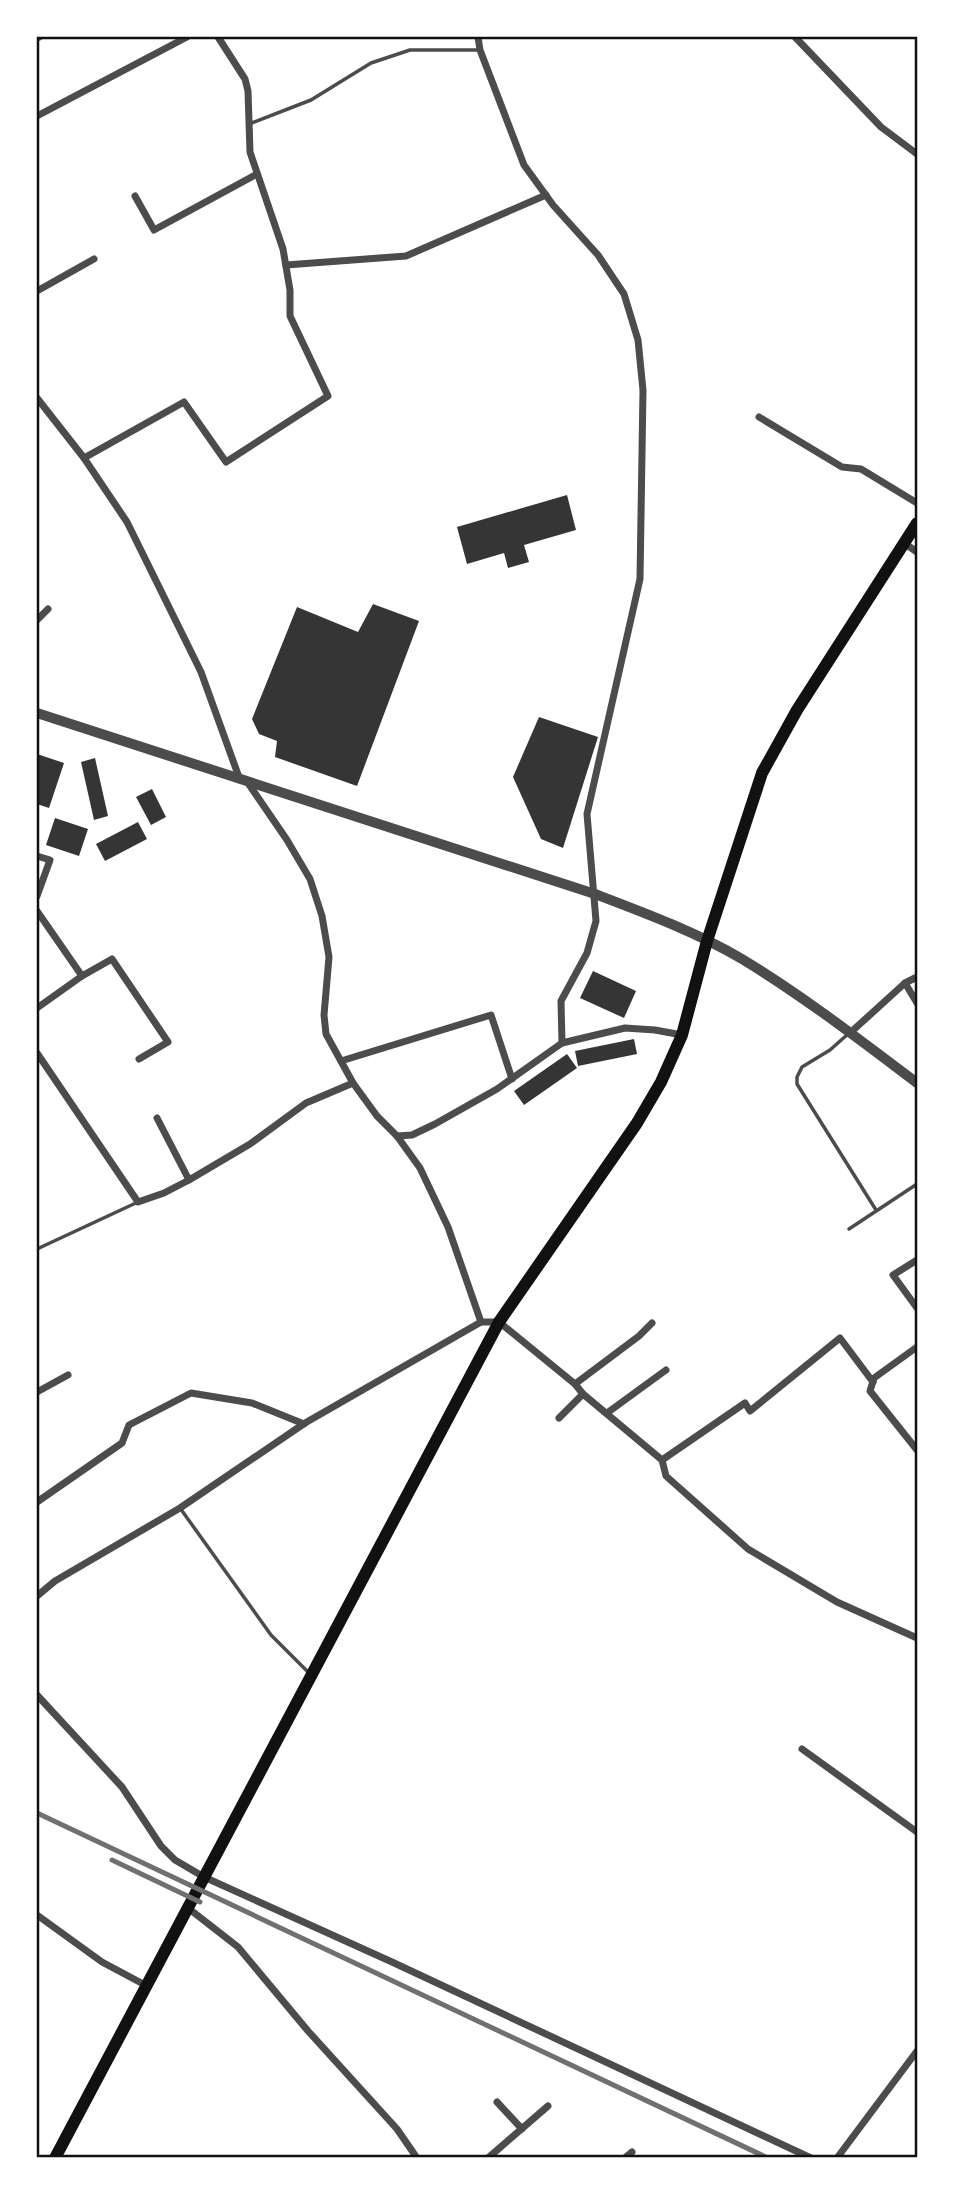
<svg xmlns="http://www.w3.org/2000/svg" width="954" height="2195" font-family="Mulish,sans-serif">
<rect width="100%" height="100%" fill="#fff"/>
<g fill="#353535">
<polygon points="567,495 576,530 524,545 529,562 508,568 504,553 467,564 457,527"/>
<polygon points="373,604 419,621 357,786 275,757 277,741 259,734 252,719 297,607 358,632"/>
<polygon points="539,717 598,737 563,848 541,839 513,777"/>
<polygon points="37,754 64,763 49,808 37,804"/>
<polygon points="95,758 108,816 94,820 81,762"/>
<polygon points="152,789 166,817 151,825 136,797"/>
<polygon points="55,818 88,829 79,856 46,845"/>
<polygon points="138,822 147,839 105,861 96,844"/>
<polygon points="593,971 636,991 624,1018 580,998"/>
<polygon points="634,1039 637,1054 578,1066 575,1051"/>
<polygon points="567,1054 577,1068 524,1105 514,1091"/>
</g>
<g fill="none" stroke-linecap="round" stroke-linejoin="round">
<g stroke="#4c4c4c" stroke-width="3.5">
<polyline points="249,124 311,100 371,63 410,50 479,50"/>
<polyline points="848,1034 830,1050 802,1067 797,1077 797,1084 876,1210"/>
<polyline points="849,1229 917,1184"/>
<polyline points="37,1249 138,1202"/>
<polyline points="180,1508 271,1635 310,1674"/>
</g>
<g stroke="#4c4c4c" stroke-width="7">
<polyline points="478,37 480,50 524,165 553,205 598,255 624,294 638,340 643,390 640,579 587,814 596,921 587,953 561,1001 562,1043"/>
<polyline points="795,37 881,127 917,154"/>
<polyline points="37,38 39,37"/>
<polyline points="37,116 187,37"/>
<polyline points="135,196 154,230 257,174"/>
<polyline points="286,265 406,256 546,195"/>
<polyline points="37,291 94,259"/>
<polyline points="37,398 84,458 127,522 201,672 240,780"/>
<polyline points="759,417 842,467 861,469 917,503"/>
<polyline points="84,458 184,402 226,462 328,396 290,316 290,290 283,249 250,152 248,91 245,79 218,37"/>
<polyline points="904,543 917,552"/>
<polyline points="37,620 48,609"/>
<polyline points="248,783 287,840 310,879 322,916 329,957 324,1015 326,1034 353,1083"/>
<polyline points="37,856 50,860 37,896"/>
<polyline points="37,911 82,976"/>
<polyline points="905,983 917,1003"/>
<polyline points="37,1008 82,976 112,959 168,1042 139,1059"/>
<polyline points="850,1033 905,983 917,977"/>
<polyline points="37,1053 138,1202 164,1193 189,1180 250,1144 306,1103 353,1083 377,1116 397,1136 420,1168 448,1227 481,1322"/>
<polyline points="341,1061 491,1015 512,1079"/>
<polyline points="157,1118 189,1180"/>
<polyline points="397,1136 412,1135 435,1124 497,1089 562,1043 625,1028 655,1030 682,1035"/>
<polyline points="917,1260 893,1275 917,1308"/>
<polyline points="917,1347 874,1378 870,1391 917,1450"/>
<polyline points="575,1384 639,1336 652,1323"/>
<polyline points="37,1392 68,1375"/>
<polyline points="607,1413 666,1370"/>
<polyline points="559,1418 583,1394"/>
<polyline points="662,1460 745,1403 750,1411 840,1338 873,1382"/>
<polyline points="37,1502 122,1443 129,1425 191,1393 252,1403 304,1424"/>
<polyline points="37,1596 55,1581 180,1508 305,1423 481,1322 499,1322 575,1384 583,1394 662,1460 666,1476 748,1549 837,1602 917,1638"/>
<polyline points="37,1695 122,1787 161,1846 175,1860 204,1877 392,1962 811,2158"/>
<polyline points="802,1749 917,1832"/>
<polyline points="188,1908 238,1947 308,2031 397,2129 417,2158"/>
<polyline points="37,1915 102,1962 147,1986"/>
<polyline points="497,2102 522,2129"/>
<polyline points="488,2158 548,2106"/>
<polyline points="625,2158 632,2152"/>
<polyline points="837,2158 917,2051"/>
</g>
<path stroke="#4c4c4c" stroke-width="10" d="M37,713L595,894C645,913 696,932 742,959C803,996 860,1040 917,1083"/>
<polyline stroke="#111" stroke-width="12" points="55,2158 499,1322 637,1123 661,1082 682,1035 707,941 762,773 797,710 917,523"/>
<g stroke="#707070" stroke-width="5">
<polyline points="37,1813 768,2158"/>
<polyline points="112,1860 200,1902"/>
</g>
</g>
<rect width="954" height="2195" fill="none" stroke="#ffffff" stroke-width="77"/>
<rect x="38" y="38" width="878" height="2118" fill="none" stroke="#111" stroke-width="2.5"/>
</svg>
